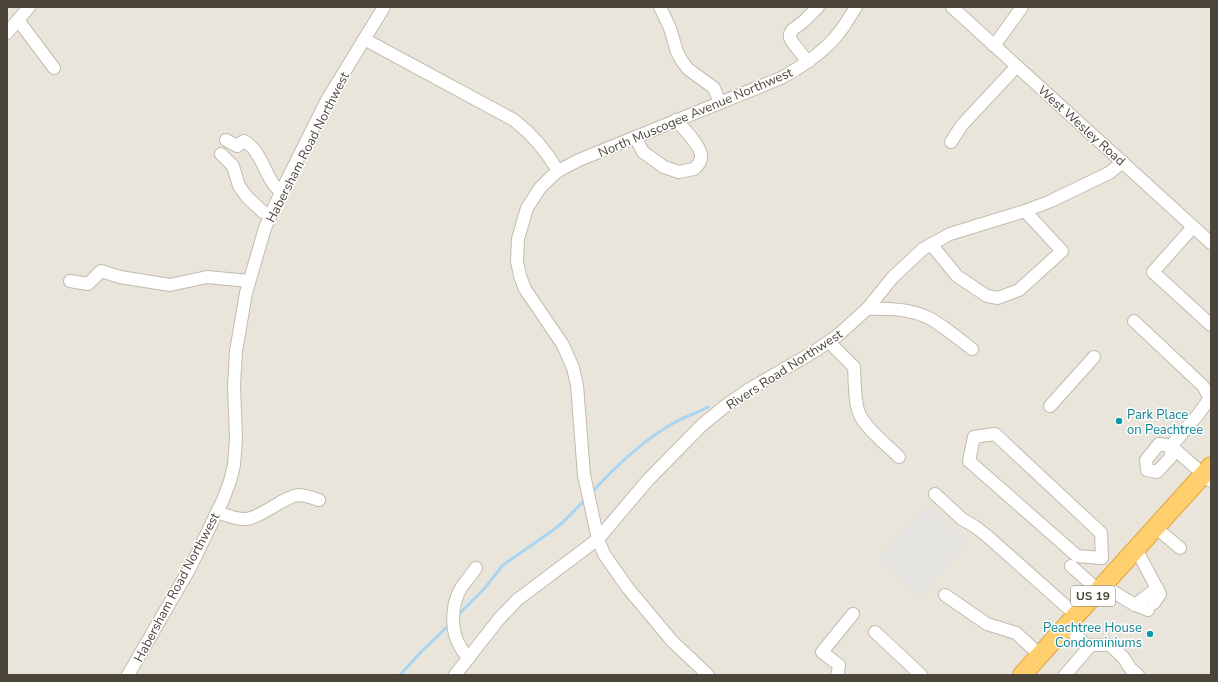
<svg xmlns="http://www.w3.org/2000/svg" width="1218" height="682" font-family="'Nunito Sans',sans-serif">
<rect width="100%" height="100%" fill="#f6f3ec"/>
<polygon fill="#eae5da" points="7,7 1211,7 1211,453 1195,470 1211,486 1211,675 7,675"/>
<polygon fill="#e5e3e0" points="927,505 969,542 921,597 877,560"/>
<g fill="none" stroke-linecap="round" stroke-linejoin="round">
<g stroke="#a9d4f2" stroke-width="3">
<path d="M594,490C617,465 642,441 672,424C684,417 697,413 708,407"/>
<polyline points="460,613 484,589 503,565 552,531 563,522 584,501"/>
<polyline points="400,675 421,652 449,625"/>
</g>
<g stroke="#c2bbae" stroke-width="14">
<g id="minor">
<polyline points="660,7 670,28 677,52 682,61 688,69 714,88 720,103"/>
<polyline points="952,7 1211,243"/>
<polyline points="18,20 54,68"/>
<polyline points="7,33 29,7"/>
<path d="M364,39L514,120C533,135 546,150 558,171"/>
<polyline points="994,46 1022,7"/>
<polyline points="808,62 793,43 790,38 790,34 792,30 803,22 818,7"/>
<path d="M635,137L643,152L664,167L679,172L694,169C698,165 702,161 701,155C700,145 683,128 676,120"/>
<path d="M226,140L237,146L244,141C259,148 265,173 274,185C276,187 279,190 281,192"/>
<polyline points="951,142 962,125 1017,66"/>
<polyline points="221,154 233,166 239,186 247,197 263,212 271,215"/>
<polyline points="1193,227 1153,272 1211,325"/>
<polyline points="931,244 957,276 987,296 998,298 1019,290 1062,251 1025,211"/>
<polyline points="70,281 88,284 101,271 120,277 170,285 207,277 249,281"/>
<path d="M867,309C887,308 913,309 931,319C946,328 959,339 972,349"/>
<polyline points="1134,321 1203,386 1210,398 1197,416 1171,446 1171,457 1157,472 1147,470 1146,460 1159,444 1171,446 1211,481"/>
<path d="M829,342L854,367C855,382 854,400 859,413C864,427 888,446 899,457"/>
<polyline points="1050,406 1094,357"/>
<polygon points="995,434 1101,533 1102,558 1077,556 969,461 974,437"/>
<polyline points="935,494 962,519 974,526 986,535 1076,615"/>
<path d="M217,512C226,515 237,520 247,519C264,516 283,497 298,495C305,495 313,498 319,500"/>
<polyline points="1155,527 1180,548"/>
<polyline points="1136,549 1160,594 1154,603"/>
<polyline points="1071,566 1098,590"/>
<polyline points="1102,585 1135,605 1148,610"/>
<polyline points="945,595 987,624 1016,633 1040,655"/>
<polyline points="1135,605 1157,588"/>
<polyline points="1066,625 1086,645 1110,645 1123,657 1130,668 1138,675"/>
<polyline points="875,632 921,675"/>
<path d="M469,658C466,655 463,652 461,648C450,632 451,605 461,588C466,581 471,575 476,568"/>
<polyline points="128,675 190,568 223,500 230,481 234,465 236,439 234,385 236,351 246,293 265,228 281,192 327,100 384,7"/>
<polyline points="455,675 499,619 517,600 598,539 648,480 702,425 724,407 748,390 815,351 837,336 867,309 893,277 923,249 950,234 1025,211 1051,201 1109,173 1123,162"/>
<path d="M708,675L672,641L627,587L604,554L598,539L584,475L577,385L573,368L563,345L525,289L520,276L517,261L518,239L527,208L540,188L549,179L558,171L579,160L781,78C803,66 823,53 838,34C845,26 850,16 856,7"/>
<polyline points="837,675 838,673 839,665 822,652 853,614"/>
<polyline points="1065,675 1091,645"/>
</g>
</g>
<g stroke="#e0a43c" stroke-width="20">
<polyline id="highway" points="1022,675 1211,466"/>
</g>
<use href="#minor" stroke="#fff" stroke-width="12"/>
<use href="#highway" stroke="#ffcf6e" stroke-width="18"/>
</g>
<g fill="#0f9aa8" stroke="#fff" stroke-width="1.5">
<circle cx="1119" cy="421" r="4"/>
<circle cx="1150" cy="634" r="4"/>
</g>
<g text-anchor="middle" stroke-width="3" stroke-linejoin="round" paint-order="stroke">
<rect fill="#fff" stroke="#817c74" stroke-width="1" x="1071" y="586" width="44" height="20" rx="3"/>
<g font-size="12" font-weight="bold" fill="#4b4439">
<text x="1093" y="600">US 19</text>
</g>
<g font-size="13" fill="#4b4439" stroke="#fff">
<text transform="translate(695 112) rotate(-23)" y="5">North Muscogee Avenue Northwest</text>
<text transform="translate(1082 125) rotate(42)" y="5">West Wesley Road</text>
<text transform="translate(307 147) rotate(-63)" y="5">Habersham Road Northwest</text>
<text transform="translate(784 369) rotate(-33)" y="5">Rivers Road Northwest</text>
<text transform="translate(176 587) rotate(-62)" y="5">Habersham Road Northwest</text>
</g>
<g font-size="13" fill="#0d838f" stroke="#fff" text-anchor="start">
<text x="1127" y="419">Park Place<tspan x="1127" dy="15">on Peachtree</tspan></text>
<text x="1142" y="632" text-anchor="end">Peachtree House<tspan x="1142" dy="15">Condominiums</tspan></text>
</g>
</g>
<rect width="1218" height="682" fill="none" stroke="#4b4439" stroke-width="16"/>
</svg>
